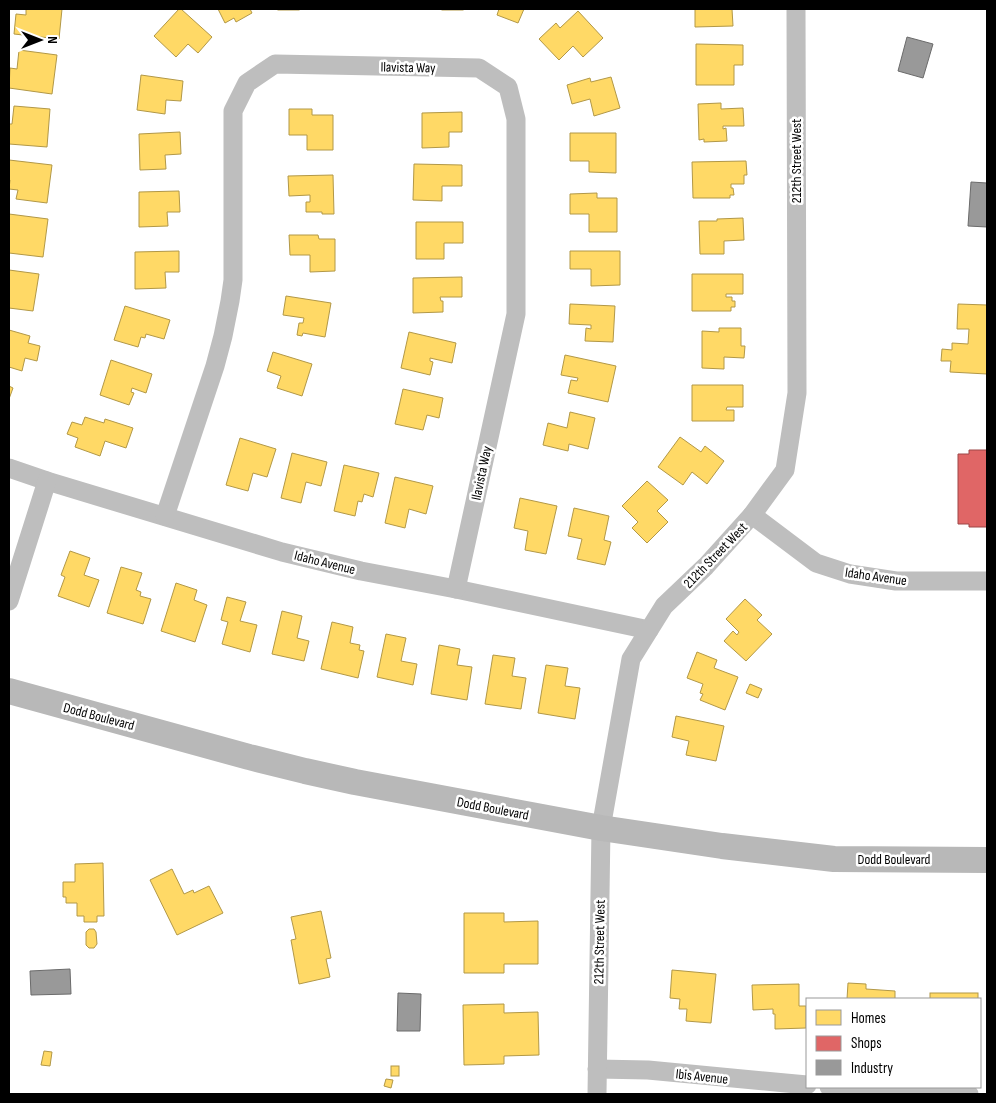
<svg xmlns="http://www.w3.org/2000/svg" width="996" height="1103" font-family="'Sofia Sans Condensed',sans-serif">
<rect width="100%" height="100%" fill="#fff"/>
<g fill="#ffd966" stroke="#b29847">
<polygon points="26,9 62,9 59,39 14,34 16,14 26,15"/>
<polygon points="179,9 181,9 212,37 198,53 188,44 176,57 154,36"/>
<polygon points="218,9 250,9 252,13 236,22 234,18 225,23"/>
<rect x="278" y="9" width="21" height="1"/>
<rect x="442" y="9" width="21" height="1"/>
<polygon points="499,9 524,9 518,23 497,15"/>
<polygon points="695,9 732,9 733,26 695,27"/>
<polygon points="578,11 603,38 583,57 573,46 559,60 539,39 556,23 560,28"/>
<polygon points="696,44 743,45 743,65 734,65 734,85 696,85"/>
<polygon points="19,50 57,55 52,94 9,88 10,68 17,69"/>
<polygon points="141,75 183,81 181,101 166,100 165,114 137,110"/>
<polygon points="611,77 620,108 594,116 590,99 572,104 567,85 590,78 591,82"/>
<polygon points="721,103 721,109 743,108 744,126 723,126 723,129 726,128 727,141 704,142 704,139 699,140 698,104"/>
<polygon points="14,106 50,109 47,147 9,144 9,124 12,124"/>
<polygon points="289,109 312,109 312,115 333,115 333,150 307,150 307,135 289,135"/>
<polygon points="462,112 462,132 449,132 449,147 422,148 422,113"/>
<polygon points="180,132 181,154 165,155 166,169 140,170 139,134"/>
<polygon points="570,133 616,133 616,173 589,172 589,161 570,161"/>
<polygon points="9,160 52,165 47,203 16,199 18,190 9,189 10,180 9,180"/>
<polygon points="746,161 747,175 744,175 744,184 731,184 731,188 733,188 734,195 730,195 730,198 693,198 692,162"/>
<polygon points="414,164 462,165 462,186 442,186 442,201 413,200"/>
<polygon points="333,175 334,214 322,214 322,212 306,212 306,202 310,202 310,195 289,196 288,176"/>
<polygon points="179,191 180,212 167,212 168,226 139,227 139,192"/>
<polygon points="597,193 597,198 617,198 617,232 589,232 589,214 570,214 570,194"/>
<polygon points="9,214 48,219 43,257 9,253"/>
<polygon points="743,218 744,240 724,241 724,254 700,254 699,221 717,221 717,219"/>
<polygon points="416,222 463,222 463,243 444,243 444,259 416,259"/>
<polygon points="289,235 318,235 319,239 335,239 335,271 310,272 310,255 290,255"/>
<polygon points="179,251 179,272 165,272 166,288 135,289 135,252"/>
<polygon points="570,251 620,251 620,285 591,286 591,269 570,269"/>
<polygon points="9,270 39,274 33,311 9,308"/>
<polygon points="692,274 743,274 743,294 726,294 726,297 732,297 732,301 735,301 735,307 731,307 731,311 692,311"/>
<polygon points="462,277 462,297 440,297 441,301 443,301 443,312 413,313 413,278"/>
<polygon points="286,296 331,303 325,337 303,333 302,336 297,335 299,323 303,323 304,318 283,315"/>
<polygon points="570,304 615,306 613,342 585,341 586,328 591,329 591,325 569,324"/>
<polygon points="958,304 987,305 987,374 950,372 951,361 941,361 942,349 952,350 952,343 968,344 969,329 957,329"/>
<polygon points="125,306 170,320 164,339 146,334 145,338 141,337 138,347 114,340"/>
<polygon points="719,328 741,328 741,346 745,346 744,358 724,357 724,369 702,368 702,331 719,332"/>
<polygon points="9,330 30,336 28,343 40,346 37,361 25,358 22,371 9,367"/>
<polygon points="409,332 456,343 452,363 430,358 430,361 433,362 430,375 401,368"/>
<polygon points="273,352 312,364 302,396 277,388 281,376 267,371"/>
<polygon points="565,355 616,366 608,402 568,393 571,380 577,381 578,378 561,375"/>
<polygon points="111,360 152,374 146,393 132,388 131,392 134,393 129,405 100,395"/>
<polygon points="692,385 743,385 743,407 727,407 726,410 734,410 734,421 692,421"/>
<polygon points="9,386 13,388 9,399"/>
<polygon points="403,389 443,398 439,418 427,415 423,430 395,424"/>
<polygon points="570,412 595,418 588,449 569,444 568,451 543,445 548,423 567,428"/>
<polygon points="85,417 104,423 105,419 133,428 126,448 105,441 100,456 75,447 78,438 67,434 72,422 82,425"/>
<polygon points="680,437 701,452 705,446 724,461 707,484 692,472 683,485 658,467"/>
<polygon points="240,438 276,449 267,477 253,473 248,491 226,485"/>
<polygon points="292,453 327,462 321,486 306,482 301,503 281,498"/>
<polygon points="344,465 379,473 373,497 364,494 362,502 358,501 355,516 334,511"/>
<polygon points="395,477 433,486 426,514 409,509 405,528 385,523"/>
<polygon points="647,481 668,500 657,511 668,522 647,543 632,528 638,522 622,506"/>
<polygon points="520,498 557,506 546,554 525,550 528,531 514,528"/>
<polygon points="574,508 609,516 604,540 611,542 605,565 577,559 582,539 568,536"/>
<polygon points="70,551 90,558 84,575 99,580 89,607 58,596 65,577 61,575"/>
<polygon points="121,567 142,573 136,590 141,592 140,596 151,599 143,624 107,613"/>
<polygon points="176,583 197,590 194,600 207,605 195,642 161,631"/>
<polygon points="227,597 246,602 240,621 257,625 250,652 222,644 228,622 221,620"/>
<polygon points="745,599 762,615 757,620 772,634 746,661 724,641 733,631 737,635 739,632 726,619"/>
<polygon points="282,611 302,616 297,638 309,641 304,661 272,654"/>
<polygon points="332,622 353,627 350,643 360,645 359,650 364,651 358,678 321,669"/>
<polygon points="386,634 406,638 401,661 417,664 413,685 377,677"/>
<polygon points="439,645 460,649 457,665 472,667 467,700 431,694"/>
<polygon points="697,652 717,660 714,668 738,677 725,710 700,700 703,694 700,693 703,684 687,678"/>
<polygon points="493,655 515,658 512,676 526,678 521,709 485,704"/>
<polygon points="546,665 568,668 565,686 580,688 575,719 538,713"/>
<polygon points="750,684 762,689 758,698 746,693"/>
<polygon points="676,716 724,726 716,761 686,755 689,741 672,737"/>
<polygon points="103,863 104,916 97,916 97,922 84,922 84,916 77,916 77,903 66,903 66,897 63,897 63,882 75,882 75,864"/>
<polygon points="172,869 184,894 193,890 194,893 209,886 223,913 177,935 150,880"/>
<polygon points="321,911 331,958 326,959 330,977 299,984 291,940 296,939 291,917"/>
<polygon points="464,913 504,913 504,922 538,921 538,964 504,964 504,973 464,973"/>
<polygon points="89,929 94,929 96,932 97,944 94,948 89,948 86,945 86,932"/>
<polygon points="672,970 716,974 711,1023 686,1021 687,1009 679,1009 680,999 670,998"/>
<polygon points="848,983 866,984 866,989 895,991 895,999 847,999"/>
<polygon points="799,984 799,1006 806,1006 806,1028 775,1029 775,1014 773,1014 773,1009 753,1010 752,985"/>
<rect x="930" y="993" width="48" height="6"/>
<polygon points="504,1004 504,1013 538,1012 539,1055 504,1056 504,1064 464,1065 463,1005"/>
<polygon points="44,1051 52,1052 50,1066 41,1065"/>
<rect x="391" y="1066" width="8" height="10"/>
<polygon points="386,1079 393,1080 391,1088 384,1086"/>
</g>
<polygon fill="#e06666" stroke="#9d4747" points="969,450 987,450 987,527 969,527 969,524 958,524 958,454 969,454"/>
<g fill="#999" stroke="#6b6b6b">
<polygon points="907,37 933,44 923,78 898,71"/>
<polygon points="971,182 987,183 987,227 968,226"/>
<polygon points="70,969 71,994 31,995 30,971"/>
<polygon points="398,993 421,994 420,1031 397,1031"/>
</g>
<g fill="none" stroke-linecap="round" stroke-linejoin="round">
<g stroke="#bebebe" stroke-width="19">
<polyline points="9,468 47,481 282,552 361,571 456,589 649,630"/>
<polyline points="752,515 816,563 850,574 896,581 987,581"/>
<polyline points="165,516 215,366 223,336 230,301 233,280 233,111 247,83 275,64 479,68 508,87 516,119 516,314 456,589"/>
<polyline points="9,601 47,481"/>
<polyline points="597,1069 648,1070 807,1085"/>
<polyline points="829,1087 969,1094"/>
<polyline points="597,1094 601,828 631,659 664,606 706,566 752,515 785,470 797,393 796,9"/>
</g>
<polyline stroke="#b8b8b8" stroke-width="26" points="9,691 249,757 305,771 355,782 601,828 722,846 834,859 987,860"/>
</g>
<g text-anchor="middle" stroke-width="5" stroke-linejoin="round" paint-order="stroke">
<g font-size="14" fill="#000" stroke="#fff">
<text transform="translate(408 67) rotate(1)" y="5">Ilavista Way</text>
<text transform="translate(796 161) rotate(-90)" y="5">212th Street West</text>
<text transform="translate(481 473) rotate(-78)" y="5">Ilavista Way</text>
<text transform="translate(715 555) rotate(-46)" y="5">212th Street West</text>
<text transform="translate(325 562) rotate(14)" y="5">Idaho Avenue</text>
<text transform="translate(876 576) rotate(8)" y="5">Idaho Avenue</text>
<text transform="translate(99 716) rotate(15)" y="5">Dodd Boulevard</text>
<text transform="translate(493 808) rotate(11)" y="5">Dodd Boulevard</text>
<text x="894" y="864">Dodd Boulevard</text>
<text transform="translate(599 942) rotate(-89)" y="5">212th Street West</text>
<text transform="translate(702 1076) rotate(6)" y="5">Ibis Avenue</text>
</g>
</g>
<rect width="996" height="1103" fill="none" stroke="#000000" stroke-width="20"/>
<rect x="806" y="998" width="175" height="90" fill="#ffffff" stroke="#999999"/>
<rect x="816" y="1010" width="25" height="15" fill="#ffd966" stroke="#999999"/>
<text x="851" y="1023" font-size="15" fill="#000000">Homes</text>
<rect x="816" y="1036" width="25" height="15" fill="#e06666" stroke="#999999"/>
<text x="851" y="1048" font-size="15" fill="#000000">Shops</text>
<rect x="816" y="1060" width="25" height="15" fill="#999999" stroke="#999999"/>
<text x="851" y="1073" font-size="15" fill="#000000">Industry</text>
<g transform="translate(40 40) rotate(90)" stroke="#ffffff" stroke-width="4" paint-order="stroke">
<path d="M0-4L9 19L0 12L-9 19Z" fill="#000000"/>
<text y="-8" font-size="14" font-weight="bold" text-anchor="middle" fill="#000000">N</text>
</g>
</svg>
